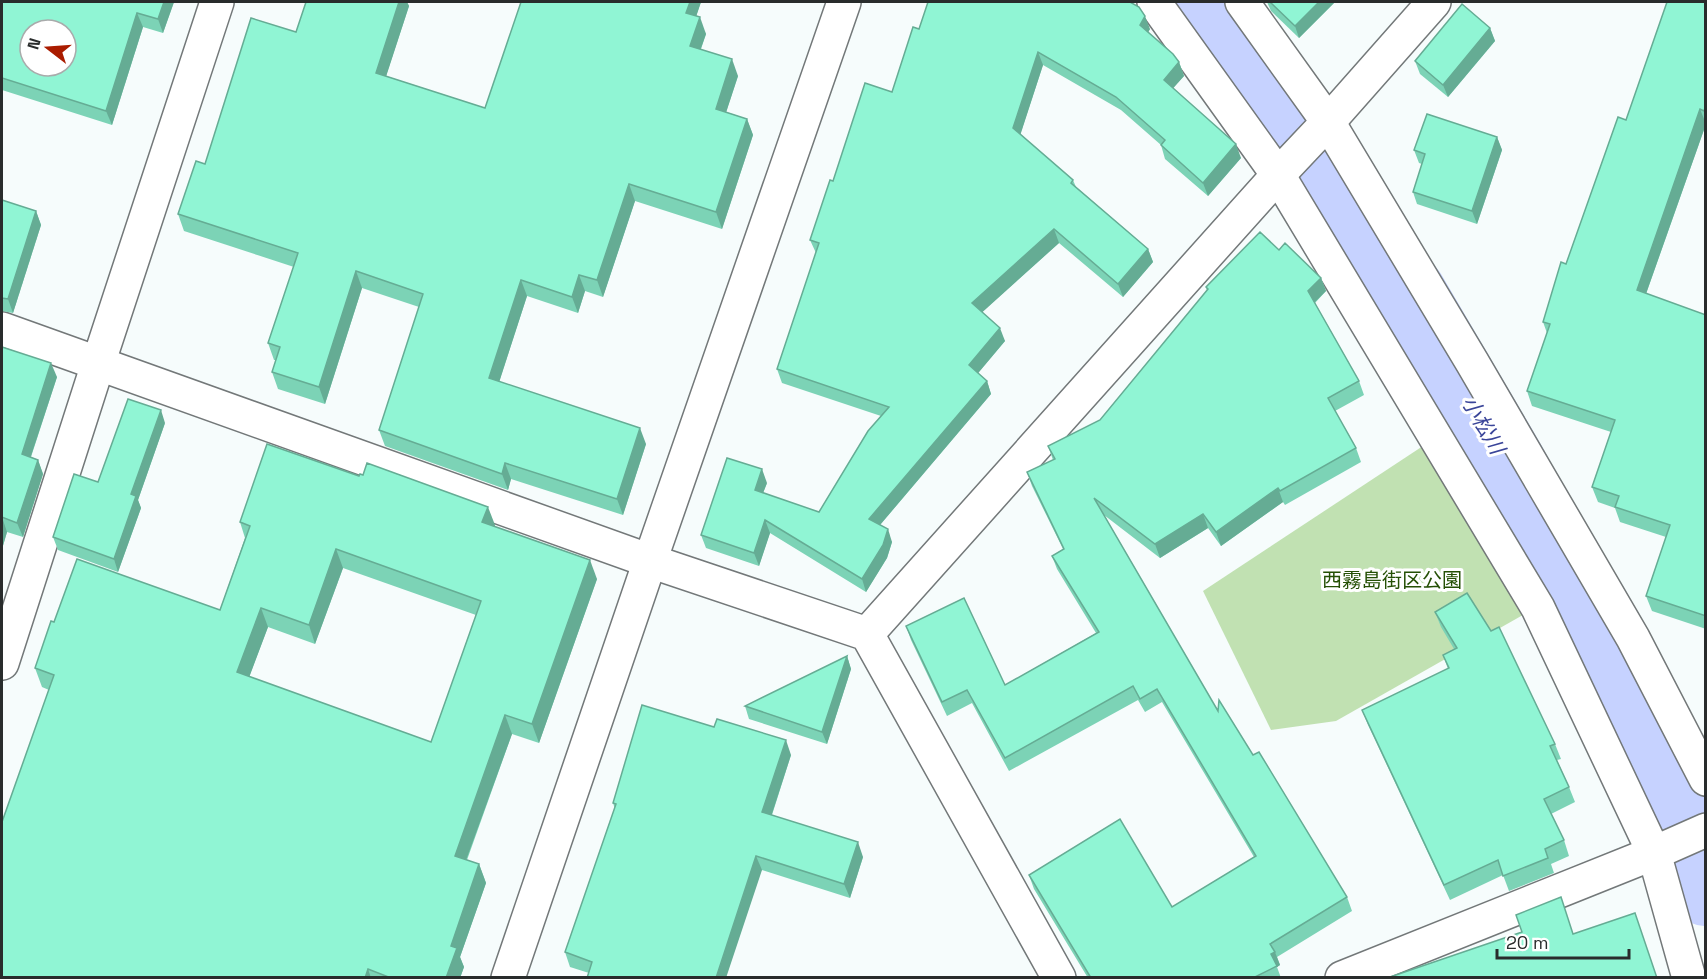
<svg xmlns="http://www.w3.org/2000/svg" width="1707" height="979" font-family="'Space Grotesk','Noto Sans JP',sans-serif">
<rect width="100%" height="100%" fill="#f6fcfc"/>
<polygon fill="#c1e1b2" points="1429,442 1528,612 1336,721 1271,730 1203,591"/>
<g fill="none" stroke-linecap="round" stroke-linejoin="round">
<polyline stroke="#c6d2ff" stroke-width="80" points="1194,2 1224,41 1319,187 1407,295 1506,464 1651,730 1706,886"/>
<g stroke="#737879" stroke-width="36">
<g id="minor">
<polyline points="1154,2 1278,175 1538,608 1654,853 1689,978"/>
<polyline points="1242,2 1328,122 1472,362 1633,638 1706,779"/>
<polyline points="2,329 650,561 867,634 1059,978"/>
<polyline points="867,634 1278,175 1328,122 1434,2"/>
<polyline points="2,663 98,364 217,2"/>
<polyline points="1342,978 1654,853 1706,830"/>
</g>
</g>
<g stroke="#737879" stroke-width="36">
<polyline id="tertiary" points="508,978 650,561 844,2"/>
</g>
<use href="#minor" stroke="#fff" stroke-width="33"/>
<use href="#tertiary" stroke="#fff" stroke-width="33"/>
</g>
<g fill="#7cd3b6" fill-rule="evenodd">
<polygon points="2,2 174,2 163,33 143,27 112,125 2,90"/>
<polygon points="306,2 407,2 409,6 386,76 485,108 521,2 701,2 696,16 706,34 701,49 738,76 726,112 747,119 753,135 722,229 635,201 603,297 585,291 578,313 527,296 499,382 646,444 623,515 511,479 508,490 385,446 379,430 419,307 362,288 325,404 278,389 272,372 276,360 274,360 268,343 294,267 184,231 178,214 205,164 296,32"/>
<polygon points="1267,2 1335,2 1299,38 1271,11"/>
<polygon points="1706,2 1706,124 1646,294 1706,315 1706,629 1652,611 1646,596 1666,537 1620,522 1615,508 1598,502 1592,487 1611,432 1532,406 1527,391 1547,333 1543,322 1566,264"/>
<polygon points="1490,28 1495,41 1448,97 1420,74 1415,61"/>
<polygon points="919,29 1150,29 1148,32 1179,62 1184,76 1173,88 1241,158 1208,196 1165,159 1161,145 1121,110 1043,65 1020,135 1073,180 1076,187 1148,249 1153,262 1123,297 1059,243 982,312 1005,341 978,373 987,381 991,394 880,525 892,542 887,558 866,592 770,533 759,566 706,548 701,535 767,483 763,493 819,512 881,416 782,383 777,369 816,253 810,240 833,181 892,92"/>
<polygon points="1497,137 1502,150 1477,224 1417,204 1413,192 1422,164 1419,163 1414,150"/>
<polygon points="2,200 36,211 41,225 13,313 2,311"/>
<polygon points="1279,250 1321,278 1326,291 1315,303 1359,381 1364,395 1335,411 1356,448 1361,462 1285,505 1283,502 1221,546 1208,528 1160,558 1104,515 1218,711 1253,755 1347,897 1352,911 1277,957 1280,965 1277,967 1281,978 1088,978 1034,889 1029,875 1172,907 1254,857 1162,702 1145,712 1138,700 1009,771 972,703 947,716 911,640 906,626 1005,685 1096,633 1057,569 1052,556 1063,549 1032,486 1027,472 1053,460 1048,446 1100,420 1207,291 1206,287"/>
<polygon points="2,347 57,377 31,457 38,460 43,474 23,537 7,532 2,549"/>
<polygon points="165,423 138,500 141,508 118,572 58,550 53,537 98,482"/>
<path d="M240,522L495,525L494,527L597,579L539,743L512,734L467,860L479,864L486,883L460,957L464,967L460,978H2L49,690L42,687L35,668L54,622L220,610L245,538ZM343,568L476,615L431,742L249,677L268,627L315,644Z"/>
<polygon points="1435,612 1555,744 1561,759 1557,760 1569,787 1575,802 1551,814 1564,840 1569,856 1551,864 1554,873 1509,891 1503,875 1450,900 1368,725 1362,710 1448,669 1443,655 1454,649 1441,627"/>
<polygon points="847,656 851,669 827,744 749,719 745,706"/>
<polygon points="791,755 772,815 863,857 850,898 762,870 589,973 570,967 565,952 615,809 613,803"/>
</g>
<g fill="#65ac94">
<polygon points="164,2 174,2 163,33 158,19"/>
<polygon points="399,2 407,2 409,6 382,89 376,73"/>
<polygon points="690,2 701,2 692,29 686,13"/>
<polygon points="1319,2 1335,2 1299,38 1295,26"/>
<polygon points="137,13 143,27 112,125 106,111"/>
<polygon points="1145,16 1150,29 1145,38 1140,25"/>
<polygon points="700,17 706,34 696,62 690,46"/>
<polygon points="1490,28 1495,41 1448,97 1443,85"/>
<polygon points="1038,52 1043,65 1018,142 1013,128"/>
<polygon points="732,59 738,76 722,125 716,109"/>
<polygon points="1179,62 1184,76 1168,94 1164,80"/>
<polygon points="1700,109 1706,124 1642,305 1637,290"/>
<polygon points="747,119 753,135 722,229 716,212"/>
<polygon points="1497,137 1502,150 1477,224 1472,211"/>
<polygon points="1236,144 1241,158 1208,196 1203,183"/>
<polygon points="629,184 635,201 603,297 597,280"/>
<polygon points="36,211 41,225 13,313 8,299"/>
<polygon points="1054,229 1059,243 977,317 972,303"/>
<polygon points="1148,249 1153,262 1123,297 1118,284"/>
<polygon points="356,271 362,288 325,404 319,387"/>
<polygon points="579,275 585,291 578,313 572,297"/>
<polygon points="1321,278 1326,291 1313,304 1308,291"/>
<polygon points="521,280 527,296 495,395 489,378"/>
<polygon points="1000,328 1005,341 974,378 969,365"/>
<polygon points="51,363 57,377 27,468 22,454"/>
<polygon points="987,381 991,394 874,532 869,519"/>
<polygon points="161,410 165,423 138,500 141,508 118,572 114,559 131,494"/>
<polygon points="640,428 646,444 623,515 617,499"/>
<polygon points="38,460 43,474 23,537 17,523"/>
<polygon points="505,463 511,479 508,490 502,474"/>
<polygon points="762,469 767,483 759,503 755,490"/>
<polygon points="1278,488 1283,502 1221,546 1216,532"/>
<polygon points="488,507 495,525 489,541 482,522"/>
<polygon points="1203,514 1208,528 1160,558 1155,544"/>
<polygon points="2,517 7,532 2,549"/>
<polygon points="765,520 770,533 759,566 754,553"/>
<polygon points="888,529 892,542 887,558 866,592 862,579"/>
<polygon points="336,549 343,568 315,644 309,625"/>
<polygon points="590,560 597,579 539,743 532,724"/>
<polygon points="261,608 268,627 244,691 237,672"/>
<polygon points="847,656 851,669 827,744 822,732"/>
<polygon points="505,715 512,734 461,874 455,856"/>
<polygon points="786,740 791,755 768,826 762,812"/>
<polygon points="858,842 863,857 850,898 844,884"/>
<polygon points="756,856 762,870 726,978 716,978"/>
<polygon points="479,864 486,883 460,957 464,967 460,978 446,978 451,946"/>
<polygon points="1275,952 1280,965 1277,967 1271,954"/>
<polygon points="368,969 371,978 365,978"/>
</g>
<g fill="#90f5d4" stroke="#65ac94" stroke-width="1.5" fill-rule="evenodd">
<path d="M2,2H164L158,19L137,13L106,111L2,78ZM30,30H66V66H30Z"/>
<polygon points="306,2 399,2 376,73 485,108 521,2 690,2 686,13 700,17 690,46 732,59 716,109 747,119 716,212 629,184 597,280 579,275 572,297 521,280 489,378 640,428 617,499 505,463 502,474 379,430 423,294 356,271 319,387 272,372 280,347 268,343 298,253 178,214 196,161 205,164 251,18 296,32"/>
<polygon points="928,2 1130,2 1139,7 1145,16 1140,25 1173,54 1179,62 1164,80 1236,144 1203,183 1161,145 1165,140 1116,97 1038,52 1013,128 1073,180 1071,183 1148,249 1118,284 1054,229 972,303 1000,328 969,365 987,381 869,519 888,529 883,545 862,579 765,520 754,553 701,535 727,458 762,469 755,490 819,512 868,431 889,407 777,369 819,243 810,240 830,180 833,181 865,83 892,92 913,27 919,29"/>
<polygon points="1270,2 1319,2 1295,26"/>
<polygon points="1667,2 1706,2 1706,105 1704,111 1700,109 1637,290 1706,315 1706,616 1646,596 1670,525 1615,507 1619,496 1592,487 1615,420 1527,391 1550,324 1543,322 1561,262 1566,264 1618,117 1626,120"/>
<polygon points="1462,4 1490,28 1443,85 1415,61"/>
<polygon points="1427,114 1497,137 1472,211 1413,192 1425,154 1414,150"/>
<polygon points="2,200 36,211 8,299 2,298"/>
<polygon points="1260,232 1279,250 1285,243 1321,278 1308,291 1359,381 1328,398 1356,448 1280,491 1278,488 1216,532 1203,514 1155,544 1094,498 1218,711 1219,700 1253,755 1259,752 1347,897 1270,944 1275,952 1271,954 1277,966 1253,978 1091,978 1029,875 1120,819 1172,907 1256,856 1157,689 1140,699 1133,686 1005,758 967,690 942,702 906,626 964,598 1005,685 1099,632 1052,556 1064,549 1027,472 1055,459 1048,446 1100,420 1208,289 1206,287"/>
<polygon points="2,347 51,363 22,454 38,460 17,523 2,517 2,519"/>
<polygon points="128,399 161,410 131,494 136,496 114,559 53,537 74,474 98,482"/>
<path d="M267,444L359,476L360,474L363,475L367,463L488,507L482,522L590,560L532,724L505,715L455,856L479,864L451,946L457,948L446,978H391L368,969L365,978H2V822L54,675L35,668L51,621L54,622L77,559L220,610L250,526L240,522ZM336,549L481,601L431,742L237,672L261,608L309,625Z"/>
<polygon points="1467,593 1491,631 1499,627 1555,744 1550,746 1569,787 1544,799 1564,840 1545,849 1548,858 1503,876 1498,860 1444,885 1362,710 1449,668 1443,655 1457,648 1435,612"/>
<polygon points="847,656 822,732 745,706"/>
<polygon points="642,705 714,727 717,719 786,740 762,812 858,842 844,884 756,856 716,978 587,978 592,962 565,952 616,804 613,803"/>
<polygon points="1561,897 1573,934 1635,913 1657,978 1387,978 1522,932 1516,915"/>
</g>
<g text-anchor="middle" stroke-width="6" stroke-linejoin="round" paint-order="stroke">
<g font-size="20" fill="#255005" stroke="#fff">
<text x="1392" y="587">西霧島街区公園</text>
</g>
<g font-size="21" font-style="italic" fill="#3a4599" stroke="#fff">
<text transform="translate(1483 425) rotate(60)" y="7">小松川</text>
</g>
</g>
<rect width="1707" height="979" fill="none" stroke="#292c2c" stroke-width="6"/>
<g transform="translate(48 48) rotate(287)"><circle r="28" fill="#ffffff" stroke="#a9abab" stroke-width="1.5"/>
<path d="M0-4.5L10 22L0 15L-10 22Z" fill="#aa1c00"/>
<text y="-9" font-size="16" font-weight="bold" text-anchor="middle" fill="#292c2c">N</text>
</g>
<path d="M1497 949v9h132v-9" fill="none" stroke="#292c2c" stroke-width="3"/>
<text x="1506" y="949" font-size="18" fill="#292c2c" stroke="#ffffff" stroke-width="4.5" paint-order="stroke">20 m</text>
</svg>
